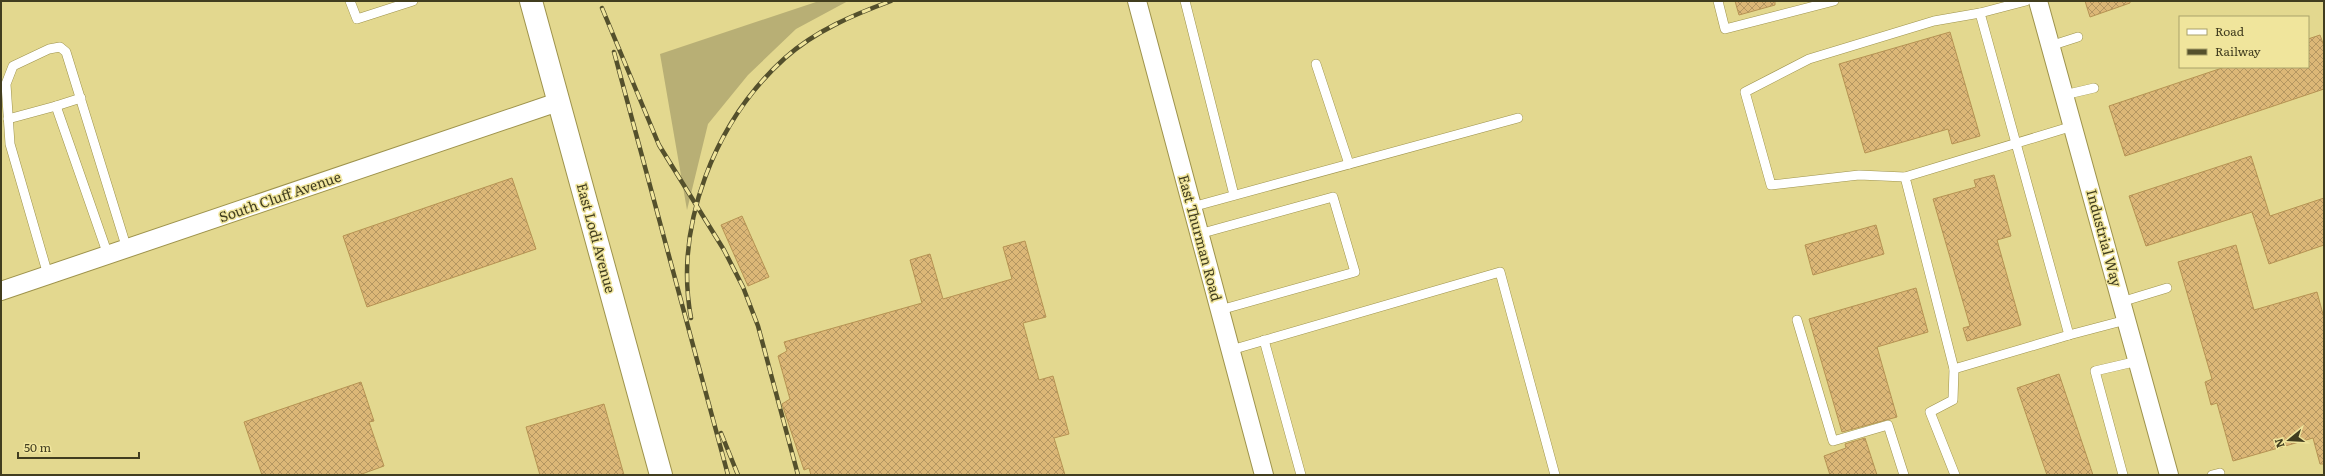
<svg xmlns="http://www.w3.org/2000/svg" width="2325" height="476" font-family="Literata,serif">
<defs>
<pattern id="building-cross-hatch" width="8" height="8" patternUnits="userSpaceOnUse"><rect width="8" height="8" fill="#dcb777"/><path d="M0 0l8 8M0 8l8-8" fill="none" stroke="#b49661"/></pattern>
</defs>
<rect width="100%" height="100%" fill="#e3d88f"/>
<polygon fill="#b8af75" points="819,1 848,1 796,29 748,75 708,124 687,210 660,54"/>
<g fill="url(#building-cross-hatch)" stroke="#b69353">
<polygon points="1735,1 1775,1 1775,5 1739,15"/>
<polygon points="2085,1 2130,1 2130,3 2090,17"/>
<polygon points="1950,32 1980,136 1952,144 1948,129 1865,153 1839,64"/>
<polygon points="2320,35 2324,46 2324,89 2125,156 2109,106 2225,67 2308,67 2308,39"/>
<polygon points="2251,156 2270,216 2324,198 2324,245 2269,264 2252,212 2146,246 2129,196"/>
<polygon points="1994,175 2011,236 1997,240 2021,325 1967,341 1963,328 1970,326 1933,199 1976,187 1974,180"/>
<polygon points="512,178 536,249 367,307 343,236"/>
<polygon points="742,216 769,277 748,286 721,225"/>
<polygon points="1876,225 1884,254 1813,275 1805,245"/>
<polygon points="1025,241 1046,317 1023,323 1039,380 1053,376 1069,434 1054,438 1065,475 811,475 809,468 804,470 782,404 790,399 778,356 787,351 784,342 922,303 910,260 930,254 943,299 1012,279 1003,247"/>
<polygon points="2236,245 2254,310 2317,292 2324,318 2324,464 2320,464 2313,438 2233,461 2217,403 2211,405 2205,382 2212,379 2178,262"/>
<polygon points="1916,288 1928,332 1877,347 1897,417 1842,432 1809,319"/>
<polygon points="2059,374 2093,475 2047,475 2017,388"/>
<polygon points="361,382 374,421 369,422 384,466 359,475 262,475 244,422"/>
<polygon points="604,404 624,475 540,475 526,427"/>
<polygon points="1865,438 1877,475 1830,475 1824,456 1846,448 1845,444"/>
</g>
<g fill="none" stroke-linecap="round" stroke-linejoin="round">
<g stroke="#9e934c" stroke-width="10">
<g id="lane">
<polyline points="350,1 357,19 413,1"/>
<polyline points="1185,1 1234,195"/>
<polyline points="1718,1 1725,29 1834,1"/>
<polyline points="2026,1 1980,13 2069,335 2126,320"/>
<polyline points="2050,46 2078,37"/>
<polyline points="1316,64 1349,164"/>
<polyline points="2064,95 2094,88"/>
<polyline points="56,106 81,98"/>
<polyline points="8,119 56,106 108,255"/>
<polyline points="1905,177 1859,175 1771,185 1745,92 1809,59 1934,21 1980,13"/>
<polyline points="1192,207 1518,118"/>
<polyline points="1199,234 1333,197 1355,272 1220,310"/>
<polyline points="48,275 10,144 6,84 13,66 49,49 60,47 66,52 127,249"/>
<polyline points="2121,302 2167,288"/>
<polyline points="1797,320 1833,441 1888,425 1904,475"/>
<polyline points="2069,335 1954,369 1905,177 2073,126"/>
<polyline points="1264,340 1301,475"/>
<polyline points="1231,350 1500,272 1555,475"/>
<polyline points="1954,369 1953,400 1930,412 1955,475"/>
<polyline points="2123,475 2095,371 2138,361"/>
<polyline points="2212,475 2220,473"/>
</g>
</g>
<g stroke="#9e934c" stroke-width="20">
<g id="street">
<polyline points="1137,1 1264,475"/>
<polyline points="2038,1 2169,475"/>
<polyline points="1,291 558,102"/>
</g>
</g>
<g stroke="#9e934c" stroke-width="24">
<polyline id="secondary" points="531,1 661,475"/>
</g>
<use href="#lane" stroke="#fff" stroke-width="9"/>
<use href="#street" stroke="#fff" stroke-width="18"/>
<use href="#secondary" stroke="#fff" stroke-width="22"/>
<g stroke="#54502c" stroke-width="4.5">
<g id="rail">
<polyline points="602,8 659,145 724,250 743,287 758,326 798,475"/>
<polyline points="614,52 728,475"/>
<path d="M691,318C674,225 715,121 785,58C815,31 853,15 891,1"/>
<polyline points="721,433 738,475"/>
</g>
</g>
<use href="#rail" stroke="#f0e59c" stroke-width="3" stroke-dasharray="9" stroke-linecap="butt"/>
</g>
<g text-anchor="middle" stroke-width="3" stroke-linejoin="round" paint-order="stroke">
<g font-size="14" fill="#413d1f" stroke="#f0e59c">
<text transform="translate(280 197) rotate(-19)" y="5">South Cluff Avenue</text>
<text transform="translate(596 238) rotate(75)" y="5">East Lodi Avenue</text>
<text transform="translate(1200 238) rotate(75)" y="5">East Thurman Road</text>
<text transform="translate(2104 238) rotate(75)" y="5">Industrial Way</text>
</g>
</g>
<rect width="2325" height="476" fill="none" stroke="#413d1f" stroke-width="4"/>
<rect x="2179" y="16" width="130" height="52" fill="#f0e59c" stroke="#aaa26a"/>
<rect x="2187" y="29" width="20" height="6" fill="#ffffff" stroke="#aaa26a"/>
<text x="2215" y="36" font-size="12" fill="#413d1f">Road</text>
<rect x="2187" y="49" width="20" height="6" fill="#54502c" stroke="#aaa26a"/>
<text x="2215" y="56" font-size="12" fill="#413d1f">Railway</text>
<g transform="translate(2289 440) rotate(252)" stroke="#f0e59c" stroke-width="3" paint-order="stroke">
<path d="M0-3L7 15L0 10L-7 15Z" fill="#413d1f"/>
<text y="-6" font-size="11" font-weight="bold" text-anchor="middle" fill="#413d1f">N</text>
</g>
<path d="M18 452v6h121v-6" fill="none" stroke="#413d1f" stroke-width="2"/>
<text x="24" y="452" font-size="12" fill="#413d1f" stroke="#f0e59c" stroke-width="3" paint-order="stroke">50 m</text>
</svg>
